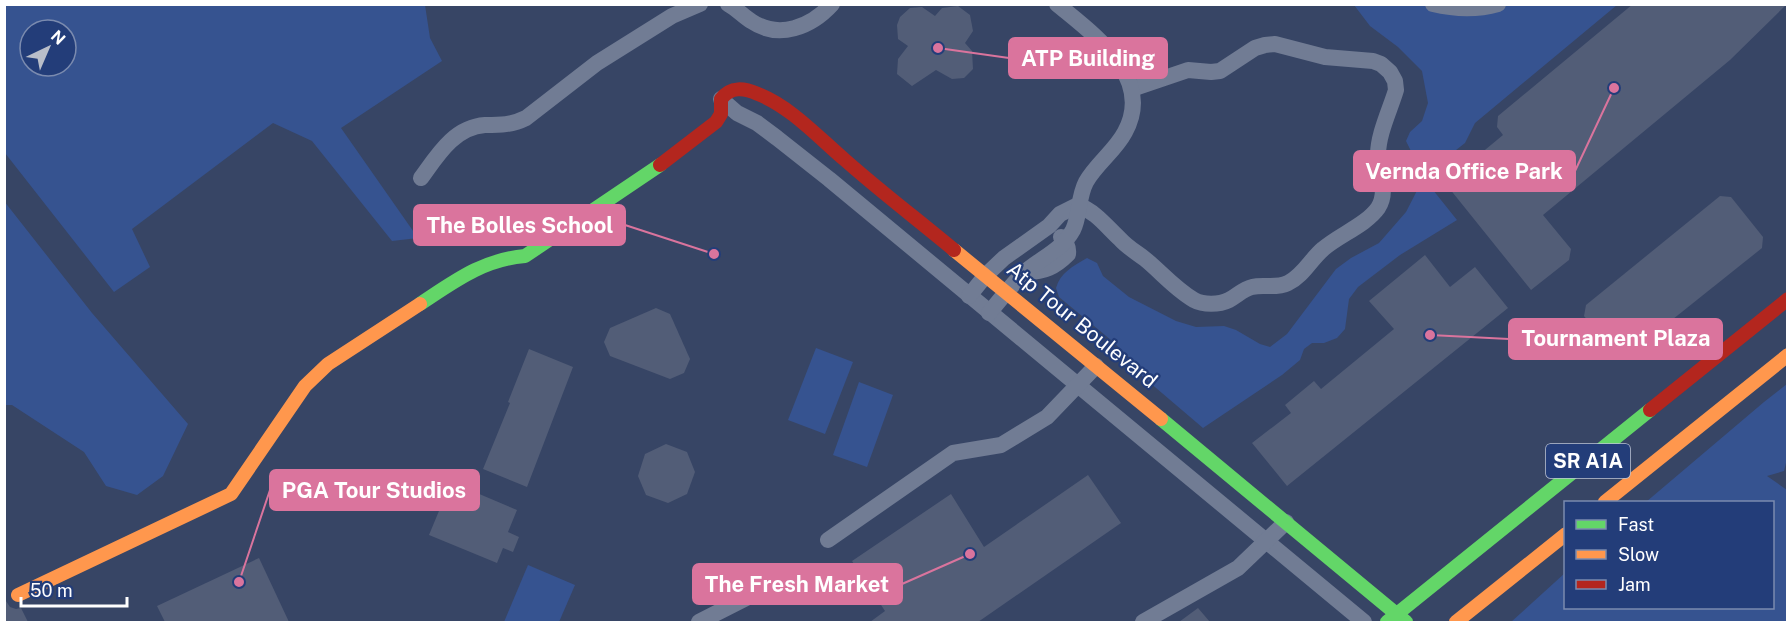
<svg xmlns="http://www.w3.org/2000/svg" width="1792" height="627" font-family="'Public Sans',sans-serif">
<rect width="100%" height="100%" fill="#374565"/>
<g fill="#365390" fill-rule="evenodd">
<path d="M4,5H425L430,38L442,61L341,128L418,238L392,241L312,141L273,123L132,229L150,267L114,292L5,153ZM30,30H66V66H30Z"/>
<path d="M1354,5H1617L1475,123L1465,143L1437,165L1429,185L1457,220L1400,255L1358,287L1349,299L1345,329L1337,338L1324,343H1312L1304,349L1300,360L1282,375L1203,428L1142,376L1128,356L1111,340L1059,297L1056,288C1060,273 1073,266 1087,258L1097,263L1103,276L1129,297L1176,321L1196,327L1224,326L1236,330L1260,344L1270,347L1287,334L1336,269L1351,258L1379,243L1406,212L1425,175L1422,155L1411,151L1406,141L1410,132L1422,121L1428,103L1422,71L1398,47L1370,26Z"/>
<polygon points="4,201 92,313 188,424 163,476 137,495 106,486 84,452 12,405 5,405"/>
<polygon points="816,348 853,362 825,434 788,420"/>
<polygon points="859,382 893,395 867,467 833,455"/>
<polygon points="1787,384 1788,455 1784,471 1767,476 1787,490 1787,622 1511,622 1565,573 1566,608 1772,608 1772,502 1646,502 1764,402"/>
<polygon points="528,565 575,585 559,622 504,622"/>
</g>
<g fill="#525d77">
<polygon points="1633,4 1787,4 1730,60 1543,215 1571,249 1569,260 1531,290 1445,183 1503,135 1497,127 1498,116"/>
<polygon points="958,6 970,15 973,31 965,43 972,51 973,69 964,78 952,79 936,70 912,86 897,74 898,59 908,46 898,39 897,25 900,17 910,8 922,7 935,16 942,8"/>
<polygon points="1720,196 1731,197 1763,237 1762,248 1628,355 1615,353 1584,316 1586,305"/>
<polygon points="1425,255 1450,287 1475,267 1508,308 1287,486 1252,443 1291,413 1285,405 1314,381 1321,389 1394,329 1369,301"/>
<polygon points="656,308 670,314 690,359 684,373 670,379 610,356 604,342 610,328"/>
<polygon points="529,349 573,367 527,487 483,469 510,403 508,402"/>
<polygon points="666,444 687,452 695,472 687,494 668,503 646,495 638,476 645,454"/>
<polygon points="1088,475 1121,523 978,622 870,622 885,611 852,561 951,494 984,547"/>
<polygon points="451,482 517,510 508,532 519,537 513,552 503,548 497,563 429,535"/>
<polygon points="259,558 289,622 165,622 157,606"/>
<polygon points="4,598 10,607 16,609 21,608 28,622 4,622"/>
<polygon points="1198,608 1210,622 1179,622"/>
</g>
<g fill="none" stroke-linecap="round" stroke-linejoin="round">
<g stroke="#717c94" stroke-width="16">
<path d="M728,4C737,9 743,16 751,21C779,40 811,27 832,4"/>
<path d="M1433,4C1454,9 1477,10 1498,4"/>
<polyline points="721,99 737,113 757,123 777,138 829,179 1364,622"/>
<path d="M421,178C437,156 454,127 485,125C500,125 512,125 526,118L597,63L672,16L700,4"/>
<path d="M1078,205C1096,212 1106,226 1120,239C1127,247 1136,252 1145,259C1161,272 1175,289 1194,300C1203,305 1219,305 1229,300C1237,296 1243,289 1252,287C1264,284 1276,289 1288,283C1303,276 1311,259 1323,249C1339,235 1366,225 1378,208C1389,191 1378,173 1378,155C1378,134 1390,110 1396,90L1395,81L1390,72L1381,64L1373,61L1325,57L1275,44L1265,45L1255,48L1220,71L1211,72L1188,70L1132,89"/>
<path d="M1027,272C1044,272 1055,267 1068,254C1069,247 1066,242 1061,237"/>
<polyline points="969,296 986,275 1004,258 1049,226 1060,214 1078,205"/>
<path d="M989,313C1001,299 1012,284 1025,272C1041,258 1062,250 1073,230C1080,216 1078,197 1086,182C1096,164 1115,151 1125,132C1155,77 1093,34 1057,4"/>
<polyline points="828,540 953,453 1001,445 1047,417 1096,366"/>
<polyline points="699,622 748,597"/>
<polyline points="1143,622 1238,568 1286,522"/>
</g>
<g stroke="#63d668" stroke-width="14">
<path d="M420,304C455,281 482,260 525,256L660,165"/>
<polyline points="1161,419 1406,622"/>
<polyline points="1387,622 1650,410"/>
</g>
<g stroke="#ff974d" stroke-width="14">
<polyline points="954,250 1161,419"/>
<polyline points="1605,502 1788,355"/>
<polyline points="18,595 231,494 305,386 328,364 420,304"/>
<polyline points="1456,622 1566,534"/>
</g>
<g stroke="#b3261e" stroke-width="14">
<path d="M660,165L716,122L721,114V99C731,86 744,88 758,94C791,107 818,137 845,160C880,191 918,220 954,250"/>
<polyline points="1650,410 1788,299"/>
</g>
</g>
<g text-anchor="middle" stroke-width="4.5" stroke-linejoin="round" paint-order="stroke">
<rect fill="#233d79" stroke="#bdc5d7" stroke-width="1.5" x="1546" y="444" width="84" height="34" rx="4.5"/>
<g font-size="20" font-weight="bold" fill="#fff">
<text x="1588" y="468">SR A1A</text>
</g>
<g font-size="21" fill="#fff" stroke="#233d79">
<text transform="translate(1082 325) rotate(39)" y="7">Atp Tour Boulevard</text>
</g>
</g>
<path fill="none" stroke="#da749d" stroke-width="2" d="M938 48L1009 58M1614 88L1575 171M714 254L625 225M1430 335L1509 339M239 582L270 490M970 554L902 584"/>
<g fill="#da749d" stroke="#233d79" stroke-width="2">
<circle cx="938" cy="48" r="6"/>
<circle cx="1614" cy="88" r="6"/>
<circle cx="714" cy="254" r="6"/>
<circle cx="1430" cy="335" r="6"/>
<circle cx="239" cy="582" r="6"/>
<circle cx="970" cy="554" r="6"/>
</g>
<g fill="#da749d" stroke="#da749d" stroke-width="2">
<rect x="1009" y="38" width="158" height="40" rx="6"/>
<rect x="1354" y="151" width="221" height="40" rx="6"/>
<rect x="414" y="205" width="211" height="40" rx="6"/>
<rect x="1509" y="319" width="213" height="40" rx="6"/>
<rect x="270" y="470" width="209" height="40" rx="6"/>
<rect x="693" y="564" width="209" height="40" rx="6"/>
</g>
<g font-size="22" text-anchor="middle" font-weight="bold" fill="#fff">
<text x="1088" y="66">ATP Building</text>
<text x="1464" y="179">Vernda Office Park</text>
<text x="520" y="233">The Bolles School</text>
<text x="1616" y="346">Tournament Plaza</text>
<text x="374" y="498">PGA Tour Studios</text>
<text x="797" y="592">The Fresh Market</text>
</g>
<rect width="1792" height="627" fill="none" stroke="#ffffff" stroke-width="12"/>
<rect x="1564" y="501" width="210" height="108" fill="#233d79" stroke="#7b8baf" stroke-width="1.5"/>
<rect x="1576" y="520" width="30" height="9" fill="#63d668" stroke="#7b8baf" stroke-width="1.5"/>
<text x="1618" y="531" font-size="18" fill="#ffffff">Fast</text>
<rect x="1576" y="550" width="30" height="9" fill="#ff974d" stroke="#7b8baf" stroke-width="1.5"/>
<text x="1618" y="561" font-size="18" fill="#ffffff">Slow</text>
<rect x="1576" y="580" width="30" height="9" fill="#b3261e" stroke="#7b8baf" stroke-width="1.5"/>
<text x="1618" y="591" font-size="18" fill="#ffffff">Jam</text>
<g transform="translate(48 48) rotate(44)"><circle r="28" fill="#233d79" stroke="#7b8baf" stroke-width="1.5"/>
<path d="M0-4.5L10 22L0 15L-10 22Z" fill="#b9bec9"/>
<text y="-9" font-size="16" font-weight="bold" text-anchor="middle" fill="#ffffff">N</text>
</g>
<path d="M21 597v9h106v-9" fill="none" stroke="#ffffff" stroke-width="3"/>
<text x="30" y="597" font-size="18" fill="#ffffff" stroke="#233d79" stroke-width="4.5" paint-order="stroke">50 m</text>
</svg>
